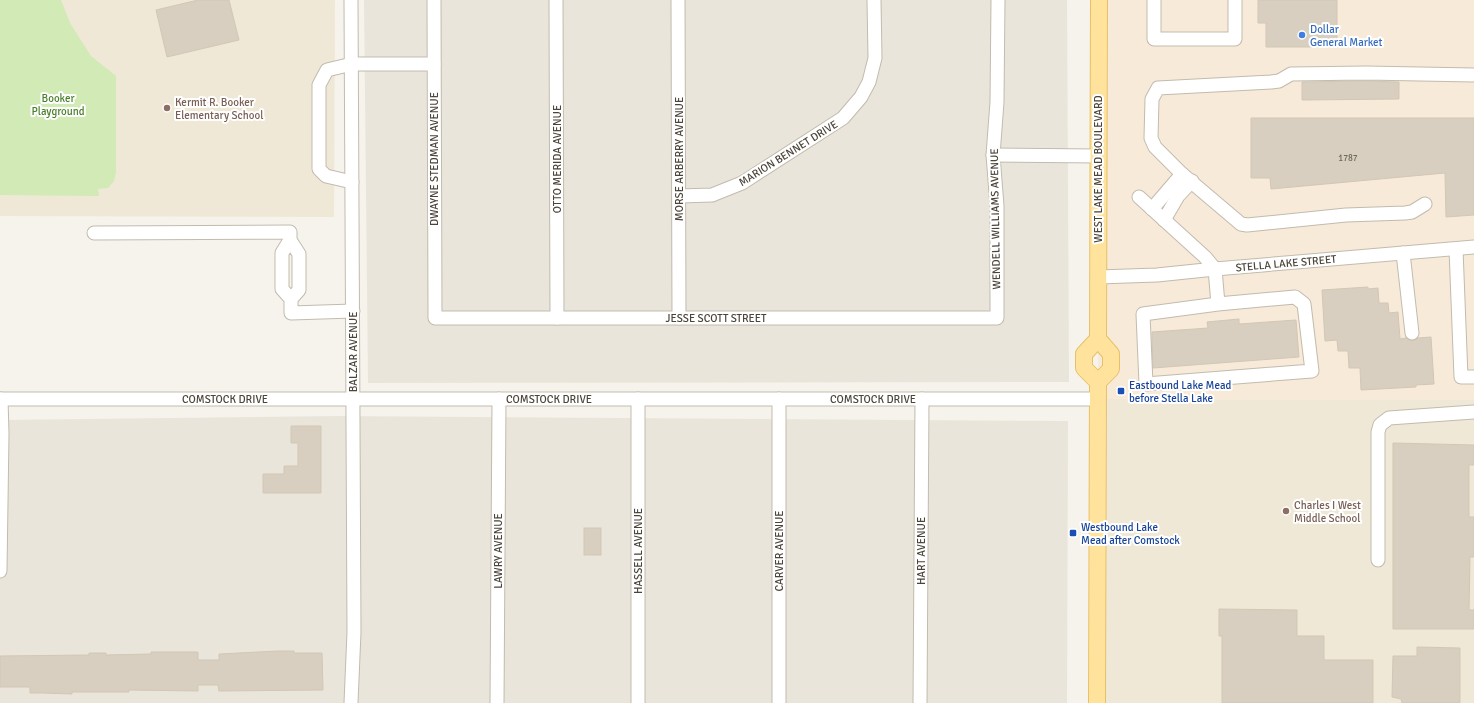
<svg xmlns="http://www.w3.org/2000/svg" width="1474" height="703" font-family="Signika,sans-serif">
<rect width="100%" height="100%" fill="#f6f3ec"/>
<g fill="#eae5da">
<polygon points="364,0 1067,0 1069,382 368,383"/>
<polygon points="337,416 1068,421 1067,703 0,703 0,420"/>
</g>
<polygon fill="#f7ead8" points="1099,0 1474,0 1474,400 1098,399"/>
<g fill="#efe8d6">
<polygon points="0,0 335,0 334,217 0,216"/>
<polygon points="1098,399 1474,400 1474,703 1097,703"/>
</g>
<polygon fill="#d2eab5" points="0,0 61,0 70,23 91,56 116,76 116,172 114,181 108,188 98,189 99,196 0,195"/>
<g fill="#d8cfc1" stroke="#d3c7b4">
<polygon points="198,0 229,0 239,40 167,57 156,10"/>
<polygon points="1258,0 1337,0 1337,47 1266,47 1266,23 1258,23"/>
<polygon points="1366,81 1399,82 1399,99 1302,100 1302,82"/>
<polygon points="1251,118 1474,118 1474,215 1446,217 1445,173 1271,189 1270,178 1251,178"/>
<polygon points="1368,287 1368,289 1378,288 1379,303 1388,303 1389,313 1398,312 1400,339 1406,338 1412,341 1418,338 1431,337 1434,384 1416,385 1416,387 1361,390 1360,368 1349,368 1348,351 1338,351 1337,340 1325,341 1322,290"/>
<polygon points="1239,319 1239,324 1296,320 1299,357 1153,368 1152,332 1208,328 1207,322"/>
<polygon points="291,426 321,426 321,493 263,493 263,474 284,474 284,466 298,466 298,443 291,443"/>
<polygon points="1393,443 1474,445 1474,465 1469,465 1469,517 1474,517 1474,557 1470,557 1469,610 1474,610 1474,629 1393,629"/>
<rect x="584" y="528" width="17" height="27"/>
<polygon points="1219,609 1297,610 1297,636 1324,636 1324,660 1373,660 1373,703 1222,703 1222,636 1219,636"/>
<polygon points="1417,647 1460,648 1460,703 1402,703 1401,699 1392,697 1393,656 1417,656"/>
<polygon points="278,651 294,651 294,653 322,653 323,690 219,691 218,685 198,685 198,691 129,690 129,692 72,692 72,694 43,693 30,693 30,687 0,687 0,656 89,655 89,653 106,653 106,655 151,654 151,652 198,652 198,660 219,660 219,654"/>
</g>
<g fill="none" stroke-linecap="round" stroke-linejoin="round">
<g stroke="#c2bbae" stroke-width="15">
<g id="minor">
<polyline points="351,0 354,632 351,703"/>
<polyline points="434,0 435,318 997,318 997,206 993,155 997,102 998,0"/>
<polyline points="556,0 557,318"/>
<polyline points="678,0 679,318"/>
<polyline points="1154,0 1154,39 1235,39 1235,0"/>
<polyline points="993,155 1098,156"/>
<polyline points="352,182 326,176 319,169 319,85 327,70 352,64 434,64"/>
<polyline points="679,196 712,195 742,183 843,118 861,97 869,82 875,58 874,0"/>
<polyline points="1139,197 1205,257 1215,269 1218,304 1143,314 1146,384 1312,371 1304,304 1295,297 1218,304"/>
<polyline points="1425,204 1412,212 1405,213 1346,215 1247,225 1241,224 1182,174 1155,147 1151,138 1152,99 1158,88 1271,82 1279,81 1291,74 1366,73 1474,75"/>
<polyline points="1152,209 1182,174"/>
<polyline points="1164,220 1178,196 1192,181"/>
<polyline points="94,233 290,232 290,240"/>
<polyline points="1456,249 1461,377 1474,377"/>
<polyline points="1403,253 1412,333"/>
<polyline points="1098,277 1157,275 1215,269 1474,247"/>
<polyline points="291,299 299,290 299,254 290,240 282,253 282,289 291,299 291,313 353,311"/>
<polyline points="0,399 1098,399"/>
<polyline points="1378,560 1378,432 1380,425 1389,418 1474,412"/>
<polyline points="0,571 2,434 1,399"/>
<polyline points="497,703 499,399"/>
<polyline points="638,703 638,399"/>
<polyline points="779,703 779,399"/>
<polyline points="920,703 922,399"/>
</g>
</g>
<g stroke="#e6c16a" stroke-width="18">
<g id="major">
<polyline points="1098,382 1111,369 1111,354 1098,339 1099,0"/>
<polyline points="1097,703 1098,382 1084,368 1084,354 1098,339"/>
</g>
</g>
<use href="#minor" stroke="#fff" stroke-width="13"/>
<use href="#major" stroke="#ffe39c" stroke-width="16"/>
</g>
<circle fill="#3f7fe0" stroke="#fff" stroke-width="1.5" cx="1302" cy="35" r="4"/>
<g fill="#8d6e63" stroke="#fff" stroke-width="1.5">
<circle cx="167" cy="108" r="4"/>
<circle cx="1286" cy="511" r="4"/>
</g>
<g fill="#1a4fb4" stroke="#fff" stroke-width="1.5">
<rect x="1117" y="387" width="8" height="8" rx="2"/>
<rect x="1069" y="529" width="8" height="8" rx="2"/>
</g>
<g text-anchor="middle" stroke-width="4" stroke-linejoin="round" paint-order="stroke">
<g font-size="9" fill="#6e675b">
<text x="1348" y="161">1787</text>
</g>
<g font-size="11" fill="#366cbe" stroke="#fff" text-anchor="start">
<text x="1310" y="33">Dollar<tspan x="1310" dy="13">General Market</tspan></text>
</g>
<g font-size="11" fill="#4a7f2a" stroke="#fff">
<text x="58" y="102">Booker<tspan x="58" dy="13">Playground</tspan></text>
</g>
<g font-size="11" fill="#785e54" stroke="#fff" text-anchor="start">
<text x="175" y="106">Kermit R. Booker<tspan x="175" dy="13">Elementary School</tspan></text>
<text x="1294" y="509">Charles I West<tspan x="1294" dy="13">Middle School</tspan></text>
</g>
<g font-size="11" fill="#4b4439" stroke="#fff">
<text transform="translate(788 153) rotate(-32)" y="4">MARION BENNET DRIVE</text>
<text transform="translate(434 159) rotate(-90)" y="4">DWAYNE STEDMAN AVENUE</text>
<text transform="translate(557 159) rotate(-90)" y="4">OTTO MERIDA AVENUE</text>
<text transform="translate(679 159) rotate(-90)" y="4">MORSE ARBERRY AVENUE</text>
<text transform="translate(1098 169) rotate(-90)" y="4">WEST LAKE MEAD BOULEVARD</text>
<text transform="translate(995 219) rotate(-91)" y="4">WENDELL WILLIAMS AVENUE</text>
<text transform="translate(1286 263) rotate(-5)" y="4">STELLA LAKE STREET</text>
<text x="716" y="322">JESSE SCOTT STREET</text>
<text transform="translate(353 352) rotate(-90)" y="4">BALZAR AVENUE</text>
<text x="225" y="403">COMSTOCK DRIVE</text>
<text x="549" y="403">COMSTOCK DRIVE</text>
<text x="873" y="403">COMSTOCK DRIVE</text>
<text transform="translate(498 551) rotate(-90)" y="4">LAWRY AVENUE</text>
<text transform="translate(638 551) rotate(-90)" y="4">HASSELL AVENUE</text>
<text transform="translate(779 551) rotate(-90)" y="4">CARVER AVENUE</text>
<text transform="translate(921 551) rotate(-90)" y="4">HART AVENUE</text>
</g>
<g font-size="11" fill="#164399" stroke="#fff" text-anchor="start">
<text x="1129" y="389">Eastbound Lake Mead<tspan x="1129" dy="13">before Stella Lake</tspan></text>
<text x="1081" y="531">Westbound Lake<tspan x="1081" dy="13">Mead after Comstock</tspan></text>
</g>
</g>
</svg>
